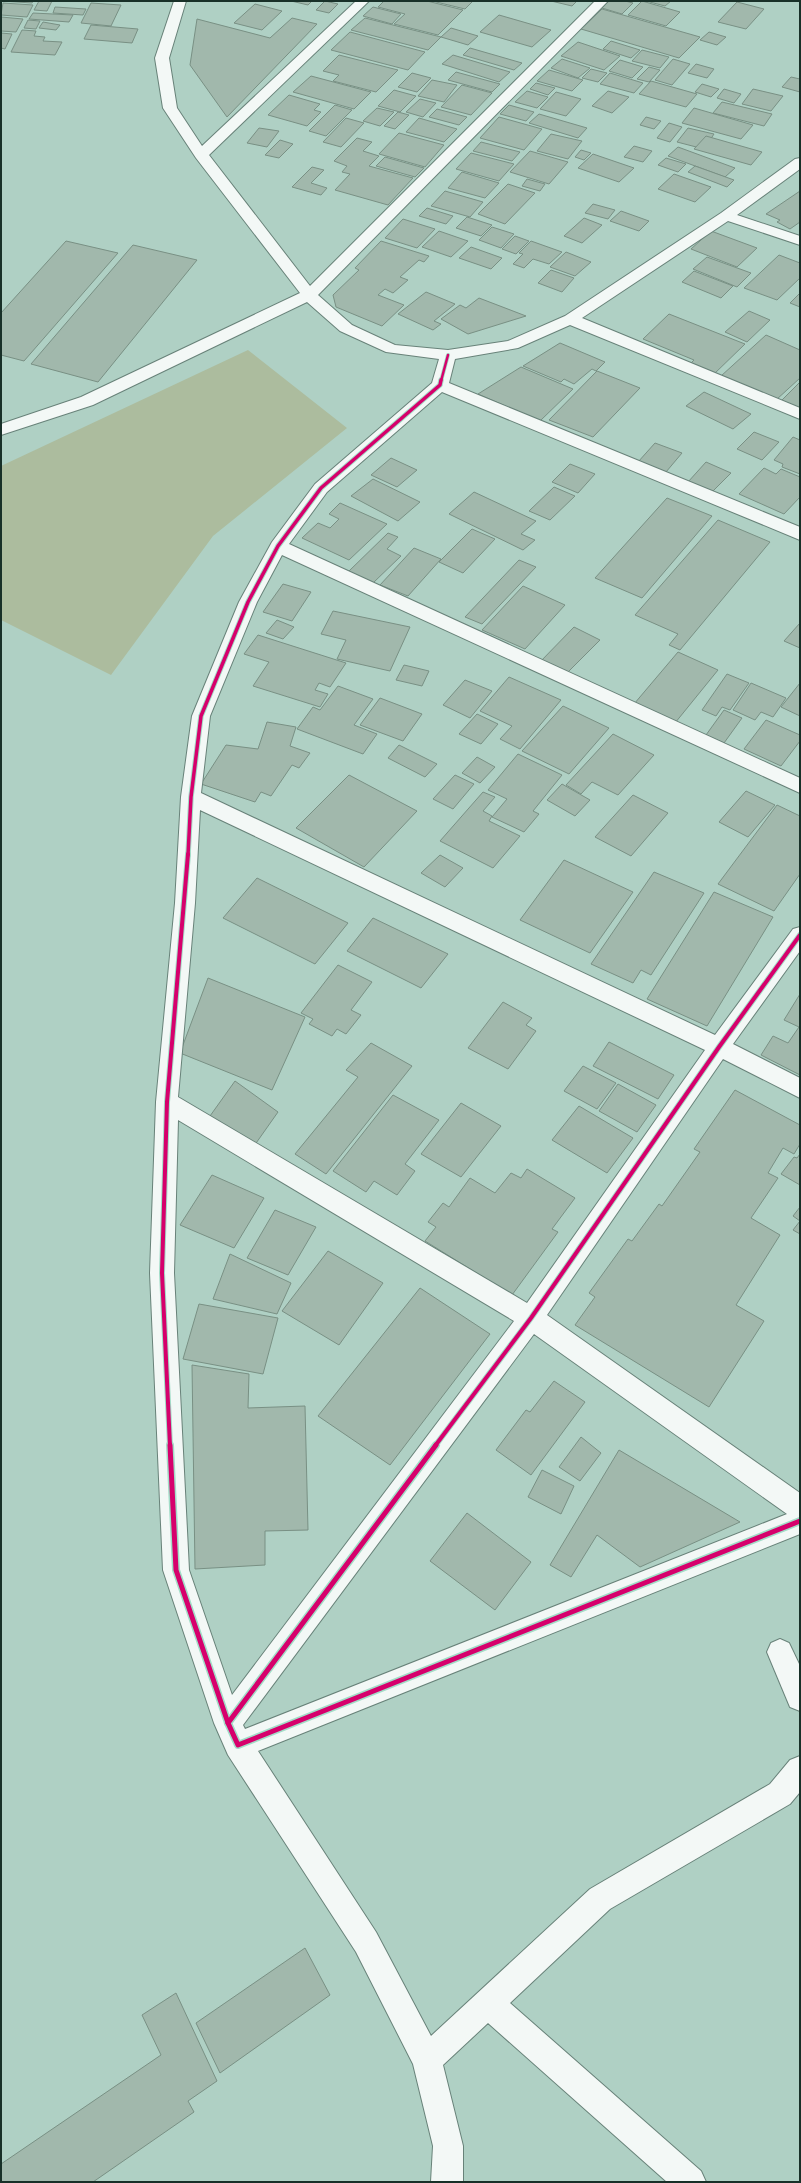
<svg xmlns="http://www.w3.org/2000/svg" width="801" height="2183" font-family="Inter,sans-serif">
<rect width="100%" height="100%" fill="#afd0c4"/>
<polygon fill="#acbc9e" points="248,350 347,428 213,536 111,675 1,620 1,466"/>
<g fill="#a1b8ac" stroke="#799084">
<polygon points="1,1 33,1 32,3"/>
<polygon points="39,1 52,1 47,11 34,10"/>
<polygon points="291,1 312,1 308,5"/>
<polygon points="325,1 338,4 329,13 316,10"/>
<polygon points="384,1 427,1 463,10 438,35 394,24 405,14 378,7"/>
<polygon points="432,1 473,1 465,9"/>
<polygon points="551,1 577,1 572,6"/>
<polygon points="609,1 625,1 633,3 622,14 602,8"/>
<polygon points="642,1 680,12 666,26 628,15"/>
<polygon points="646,1 671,1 665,6"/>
<polygon points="737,2 764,9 746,29 718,22"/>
<polygon points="3,3 33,5 27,17 1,15"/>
<polygon points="91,3 121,5 111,26 81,23"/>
<polygon points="255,4 282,11 262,30 234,23"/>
<polygon points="55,7 86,9 83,15 53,13"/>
<polygon points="373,7 401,14 392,24 363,16"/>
<polygon points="602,9 700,37 679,58 581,29"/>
<polygon points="33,13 73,15 69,22 29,19"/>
<polygon points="499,15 551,30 532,47 480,32"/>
<polygon points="1,17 23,19 16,32 1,31"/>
<polygon points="292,18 317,24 227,117 190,65 197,19 270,38"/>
<polygon points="365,18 441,37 428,50 351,30"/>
<polygon points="28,20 40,21 36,29 24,28"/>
<polygon points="43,22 60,25 56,30 39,28"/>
<polygon points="91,25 138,29 132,43 84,39"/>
<polygon points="451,28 478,36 468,45 441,37"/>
<polygon points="22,30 36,31 34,36 45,37 43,41 62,42 55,55 11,52"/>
<polygon points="350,32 425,52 408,70 331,50"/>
<polygon points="709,32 726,37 717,45 700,40"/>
<polygon points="1,33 12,34 5,49 1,48"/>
<polygon points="611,41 640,50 631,58 603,49"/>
<polygon points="578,42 620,56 604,70 561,56"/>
<polygon points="470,48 522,63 514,70 463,55"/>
<polygon points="642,50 669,57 660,68 632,61"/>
<polygon points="339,55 398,70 376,92 333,81 339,75 323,71"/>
<polygon points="453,55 510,72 499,82 442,64"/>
<polygon points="562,59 590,68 578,78 551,68"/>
<polygon points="673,59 690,64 672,85 655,80"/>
<polygon points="620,60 643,67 632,78 609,71"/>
<polygon points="696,64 714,69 707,78 688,73"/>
<polygon points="649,67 660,70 649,82 637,79"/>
<polygon points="591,69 607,73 598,82 582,78"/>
<polygon points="549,70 583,80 572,91 537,81"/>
<polygon points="456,72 500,84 492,92 448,80"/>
<polygon points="412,73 431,78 417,92 398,87"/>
<polygon points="610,73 643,83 634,93 600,84"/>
<polygon points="311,76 371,92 354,109 293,92"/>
<polygon points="791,77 800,79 800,92 782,87"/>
<polygon points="432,80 457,85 444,102 418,96"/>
<polygon points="651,81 697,94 686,107 639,94"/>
<polygon points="536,83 555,88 548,95 530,89"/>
<polygon points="702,84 719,89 711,97 695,92"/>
<polygon points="462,85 492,93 471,115 441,107"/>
<polygon points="724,89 741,94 734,103 717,98"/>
<polygon points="753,89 783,96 771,111 742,104"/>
<polygon points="394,90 416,96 400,112 378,106"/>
<polygon points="527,91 548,97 537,108 515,102"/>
<polygon points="608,91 629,97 612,113 592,106"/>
<polygon points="556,92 581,99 566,116 540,109"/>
<polygon points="289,95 320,104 314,110 321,112 307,126 268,115"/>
<polygon points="420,99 436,103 423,117 406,112"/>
<polygon points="722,102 772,114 764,126 713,113"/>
<polygon points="335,105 352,110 326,136 309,131"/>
<polygon points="509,105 534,112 526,121 500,114"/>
<polygon points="377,108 394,112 380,126 363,121"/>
<polygon points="694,108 753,125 741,139 682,123"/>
<polygon points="437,109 467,117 459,125 429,117"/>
<polygon points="398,112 409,115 395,129 384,126"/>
<polygon points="539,114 587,128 578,138 529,123"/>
<polygon points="499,117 542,129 524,150 480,138"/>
<polygon points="646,117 661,121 654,129 640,125"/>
<polygon points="346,118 364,123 341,147 323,142"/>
<polygon points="419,118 457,129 444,142 406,132"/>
<polygon points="669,123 682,127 670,142 657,138"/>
<polygon points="259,128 279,131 267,147 247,143"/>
<polygon points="688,128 714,134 704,149 677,142"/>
<polygon points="399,133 444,145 425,167 379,154"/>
<polygon points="551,134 582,141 568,159 537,151"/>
<polygon points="706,136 762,152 751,165 694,149"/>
<polygon points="357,138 372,142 363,151 379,156 369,166 413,178 388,205 335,190 350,174 342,172 347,166 334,161"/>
<polygon points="280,140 293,144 279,158 265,155"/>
<polygon points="481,142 520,152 512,161 473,151"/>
<polygon points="634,146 652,151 643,162 624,157"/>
<polygon points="678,147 735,168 725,177 668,156"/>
<polygon points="581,150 591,153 584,160 575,157"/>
<polygon points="530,151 568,162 549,184 510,172"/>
<polygon points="471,153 514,164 499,181 456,169"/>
<polygon points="593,154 634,168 619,182 578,168"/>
<polygon points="385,157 424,168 415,177 376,166"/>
<polygon points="666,158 686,164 678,172 658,165"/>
<polygon points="695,166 734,180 727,187 688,172"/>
<polygon points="312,167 324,170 311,183 327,188 321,195 292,187"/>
<polygon points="462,172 499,183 485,198 448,188"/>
<polygon points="674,174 711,187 695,202 658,189"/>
<polygon points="527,179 545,184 540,191 522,186"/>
<polygon points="508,184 535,193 505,224 478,214"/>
<polygon points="445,191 483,202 470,217 431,206"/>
<polygon points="800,191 800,222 790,229 777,222 780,220 766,214"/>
<polygon points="593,204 615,210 608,219 585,213"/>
<polygon points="427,208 453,216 446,224 419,216"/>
<polygon points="621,211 649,221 639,231 610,221"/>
<polygon points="467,217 492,225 481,236 456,228"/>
<polygon points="584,218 602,225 582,243 564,236"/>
<polygon points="403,219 435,229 417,248 385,238"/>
<polygon points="492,227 514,234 501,248 479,240"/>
<polygon points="439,231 468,241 451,257 422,247"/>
<polygon points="711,231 757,248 737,267 691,249"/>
<polygon points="515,236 529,241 516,254 502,249"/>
<polygon points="66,241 118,253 24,361 1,355 1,313"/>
<polygon points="381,241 429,256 424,262 419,260 400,277 408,280 393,293 385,289 378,295 404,305 382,326 336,307 333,295 359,270 355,268"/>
<polygon points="531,241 562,252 549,264 533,259 524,268 513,264 523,254 519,253"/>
<polygon points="133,245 197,260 98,382 31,364"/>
<polygon points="471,247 502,258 491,269 459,258"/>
<polygon points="566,252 591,262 575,276 550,267"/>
<polygon points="779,255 800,263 800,278 777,300 744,288"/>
<polygon points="707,257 751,273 737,287 693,269"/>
<polygon points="551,270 574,278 562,292 538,283"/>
<polygon points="694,271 733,286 721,298 682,282"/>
<polygon points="426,292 455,304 434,321 441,324 433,330 398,314"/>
<polygon points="800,293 800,307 790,303"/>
<polygon points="479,298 526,316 468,334 441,319 460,305 466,308"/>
<polygon points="749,311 770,320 747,342 725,332"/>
<polygon points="669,314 745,344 713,375 689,365 694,360 643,339"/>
<polygon points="766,335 800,350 800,378 776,400 721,376"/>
<polygon points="560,343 605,362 596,371 592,369 574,384 564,379 561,382 523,366"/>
<polygon points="521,367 573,389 540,421 478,394"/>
<polygon points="597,371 640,388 593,437 549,420"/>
<polygon points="799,383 800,384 800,411 780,402"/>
<polygon points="704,392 751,414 733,429 686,406"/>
<polygon points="754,432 779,442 762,460 737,449"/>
<polygon points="793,437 800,440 800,474 782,467 783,464 774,460"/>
<polygon points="655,443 682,453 666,472 638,462"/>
<polygon points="391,458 417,470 397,487 371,475"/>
<polygon points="706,462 731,473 712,492 688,482"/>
<polygon points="570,464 595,474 578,493 552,482"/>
<polygon points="764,468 776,474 781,469 800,477 800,497 784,514 739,494"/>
<polygon points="373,479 420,502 398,521 351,496"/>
<polygon points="554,487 575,496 550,520 529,511"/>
<polygon points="474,492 536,521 521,534 535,540 523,550 449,514"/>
<polygon points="667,498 712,516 642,598 595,578"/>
<polygon points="340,503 387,524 349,560 302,538 318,523 330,528 339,519 329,514"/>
<polygon points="718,520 770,542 680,650 669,645 678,634 635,615"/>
<polygon points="472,529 495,539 463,573 439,562"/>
<polygon points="388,533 398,537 387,549 401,556 373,583 348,572"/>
<polygon points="414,548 441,559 408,596 380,585"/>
<polygon points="519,560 536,567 482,624 465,617"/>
<polygon points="283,584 311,592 292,621 263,612"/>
<polygon points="523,586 565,605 525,649 482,630"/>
<polygon points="333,611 410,627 390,671 337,659 346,640 321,634"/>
<polygon points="277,620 294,627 283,639 266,633"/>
<polygon points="800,623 800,648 784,641"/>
<polygon points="574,627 600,640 565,675 540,662"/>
<polygon points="258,635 346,663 330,687 319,683 315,690 328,694 320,707 253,686 269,662 244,654"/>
<polygon points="678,652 718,670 675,723 634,704"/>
<polygon points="404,665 429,671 422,686 396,680"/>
<polygon points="727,674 749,683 730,710 722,707 716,716 702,710"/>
<polygon points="509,677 561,700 520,749 500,739 512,726 480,711"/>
<polygon points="465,680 492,691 470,718 443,705"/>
<polygon points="751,683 786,698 773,717 761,712 755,720 733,710"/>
<polygon points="800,683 800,716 781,707"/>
<polygon points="338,686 373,699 354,725 377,734 363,754 297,729 313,707 320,710"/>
<polygon points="380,698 422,714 403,741 360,725"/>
<polygon points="563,706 609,728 569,774 522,751"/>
<polygon points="724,710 742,718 724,743 706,735"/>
<polygon points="477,714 498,724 481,744 459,734"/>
<polygon points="766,720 800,735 800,741 781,766 744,749"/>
<polygon points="267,722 296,727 290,746 310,753 299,768 292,765 271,796 261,792 255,802 201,784 226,745 258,749"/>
<polygon points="613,734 654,755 618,795 592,782 581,794 566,785"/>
<polygon points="399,745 437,764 425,777 388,758"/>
<polygon points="518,754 562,775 533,811 539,814 524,832 492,817 507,799 488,790"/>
<polygon points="477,757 495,767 480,783 462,773"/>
<polygon points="349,775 417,811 364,867 296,828"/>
<polygon points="455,775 474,784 453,809 433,799"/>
<polygon points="562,784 590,800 575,816 547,800"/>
<polygon points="746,791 775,805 748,837 719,822"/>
<polygon points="483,792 495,797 483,811 492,816 489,821 520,836 493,868 440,841"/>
<polygon points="633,795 668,813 631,856 595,837"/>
<polygon points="777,805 800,816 800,874 774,911 718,884"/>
<polygon points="440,855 463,868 445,887 421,873"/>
<polygon points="564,860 633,892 590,953 520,920"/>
<polygon points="654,872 704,893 651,975 641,970 633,983 591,964"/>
<polygon points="257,878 348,923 315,964 223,918"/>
<polygon points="714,892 773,917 707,1026 647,999"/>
<polygon points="373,918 448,954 421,988 347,951"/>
<polygon points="338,965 372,982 351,1010 361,1015 346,1034 337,1029 332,1036 309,1024 313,1019 301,1013"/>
<polygon points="208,978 305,1017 272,1090 180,1053"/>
<polygon points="800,994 800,1075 761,1055 773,1036 788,1043 799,1027 784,1020"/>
<polygon points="503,1002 532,1018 526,1025 536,1031 508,1069 468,1048"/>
<polygon points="609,1042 674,1075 658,1099 593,1066"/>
<polygon points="371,1043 412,1066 326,1174 295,1154 358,1077 346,1070"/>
<polygon points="583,1066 616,1083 597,1109 564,1091"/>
<polygon points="235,1081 278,1112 254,1146 210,1116"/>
<polygon points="618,1084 656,1105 637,1132 599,1111"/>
<polygon points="735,1090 800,1125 800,1144 794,1154 783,1148 768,1173 778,1178 751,1218 780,1235 736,1305 764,1321 709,1407 575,1325 595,1297 589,1293 628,1239 632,1241 659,1204 662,1206 700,1152 694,1149"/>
<polygon points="393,1095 439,1120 405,1164 415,1171 397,1195 374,1181 366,1192 333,1171"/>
<polygon points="461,1103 501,1126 461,1177 421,1154"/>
<polygon points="579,1106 633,1138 607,1173 552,1140"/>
<polygon points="800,1154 800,1185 781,1174 794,1157 797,1158"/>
<polygon points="527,1169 575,1198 552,1229 558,1232 512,1295 425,1241 436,1227 428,1222 443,1203 449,1207 470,1178 495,1193 511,1173 521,1178"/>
<polygon points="212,1175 264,1198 234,1248 180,1225"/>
<polygon points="800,1207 800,1234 793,1230 800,1221 793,1216"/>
<polygon points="275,1210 316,1227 288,1275 247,1258"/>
<polygon points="328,1251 383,1283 339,1345 282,1311"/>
<polygon points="230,1254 291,1283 277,1314 213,1299"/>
<polygon points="420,1288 490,1334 390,1465 318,1416"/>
<polygon points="199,1304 278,1318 263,1374 183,1359"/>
<polygon points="192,1365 249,1374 248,1408 305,1406 308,1530 265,1531 265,1565 195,1569"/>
<polygon points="554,1381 585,1402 531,1475 496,1450 526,1410 530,1412"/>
<polygon points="581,1437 601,1453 580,1481 559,1467"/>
<polygon points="619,1450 740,1522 640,1567 597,1535 571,1577 550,1565"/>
<polygon points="542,1470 574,1486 561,1514 528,1497"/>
<polygon points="467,1513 531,1562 495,1610 430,1561"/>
<polygon points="305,1948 330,1995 220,2073 196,2023"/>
<polygon points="176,1993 217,2081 188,2101 194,2112 93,2182 1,2182 1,2164 161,2055 142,2015"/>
</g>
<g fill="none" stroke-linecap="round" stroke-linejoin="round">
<g stroke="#688279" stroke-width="2">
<g id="minor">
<path d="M174,1H186L169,58L177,108L202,146L356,1H369L209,155L310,286L595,1H608L318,295L352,325L395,345L448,350L508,341L565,316L721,213L795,159L800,158V169L737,215L800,236V245L728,221L582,318L800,408V419L570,325L518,348L455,359L449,383L800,527V540L442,392L327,492L289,544L800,778V793L282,555L257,602L210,716L201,793L715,1035L793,929L800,927V951L733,1044L800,1078V1098L723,1059L547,1315L800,1493V1534L258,1751L376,1932L431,2036L590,1889L770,1784L790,1760L800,1756V1792L790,1804L610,1909L510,2003L701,2171L706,2182H667L488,2023L443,2065L463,2146V2182H431L433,2146L413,2064L356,1952L228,1755L214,1723L163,1570L150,1273L156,1102L175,903L181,797L192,716L239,602L272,542L315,484L432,383L439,359L386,352L340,331L307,302L93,405L1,435V424L81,397L300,293L196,158L163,108L155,58ZM200,810L705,1050L527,1303L178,1097L195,903ZM178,1120L514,1321L232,1695L189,1570L174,1273ZM534,1334L787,1514L245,1729L243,1725Z"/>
<polygon points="780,1639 789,1643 800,1666 800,1711 790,1707 767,1652 771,1643"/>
</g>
</g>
<use href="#minor" fill="#f3f8f6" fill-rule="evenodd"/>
<g stroke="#a2ddc8" stroke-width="4">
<polyline id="cycleway-far3" points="441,381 448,355"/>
</g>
<g stroke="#a2ddc8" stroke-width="5.5">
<polyline id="cycleway-far2" points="188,855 191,797 201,716 248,602 278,546 321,488 440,385 441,380"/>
</g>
<g stroke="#a2ddc8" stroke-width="6">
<g id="cycleway-far1">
<polyline points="170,1446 162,1273 167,1102 188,854"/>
<polyline points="435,1446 531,1318 719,1047 800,935"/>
</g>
</g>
<g stroke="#a2ddc8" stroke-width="8">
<g id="cycleway">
<polyline points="170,1445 176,1570 228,1723 238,1745 800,1521"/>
<polyline points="228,1723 436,1445"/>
</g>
</g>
<use href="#cycleway-far3" stroke="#d6006c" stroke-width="2.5"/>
<use href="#cycleway-far2" stroke="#d6006c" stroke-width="3.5"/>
<use href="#cycleway-far1" stroke="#d6006c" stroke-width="4"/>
<use href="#cycleway" stroke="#d6006c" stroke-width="5"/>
</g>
<rect width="801" height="2183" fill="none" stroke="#183028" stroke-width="4"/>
</svg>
